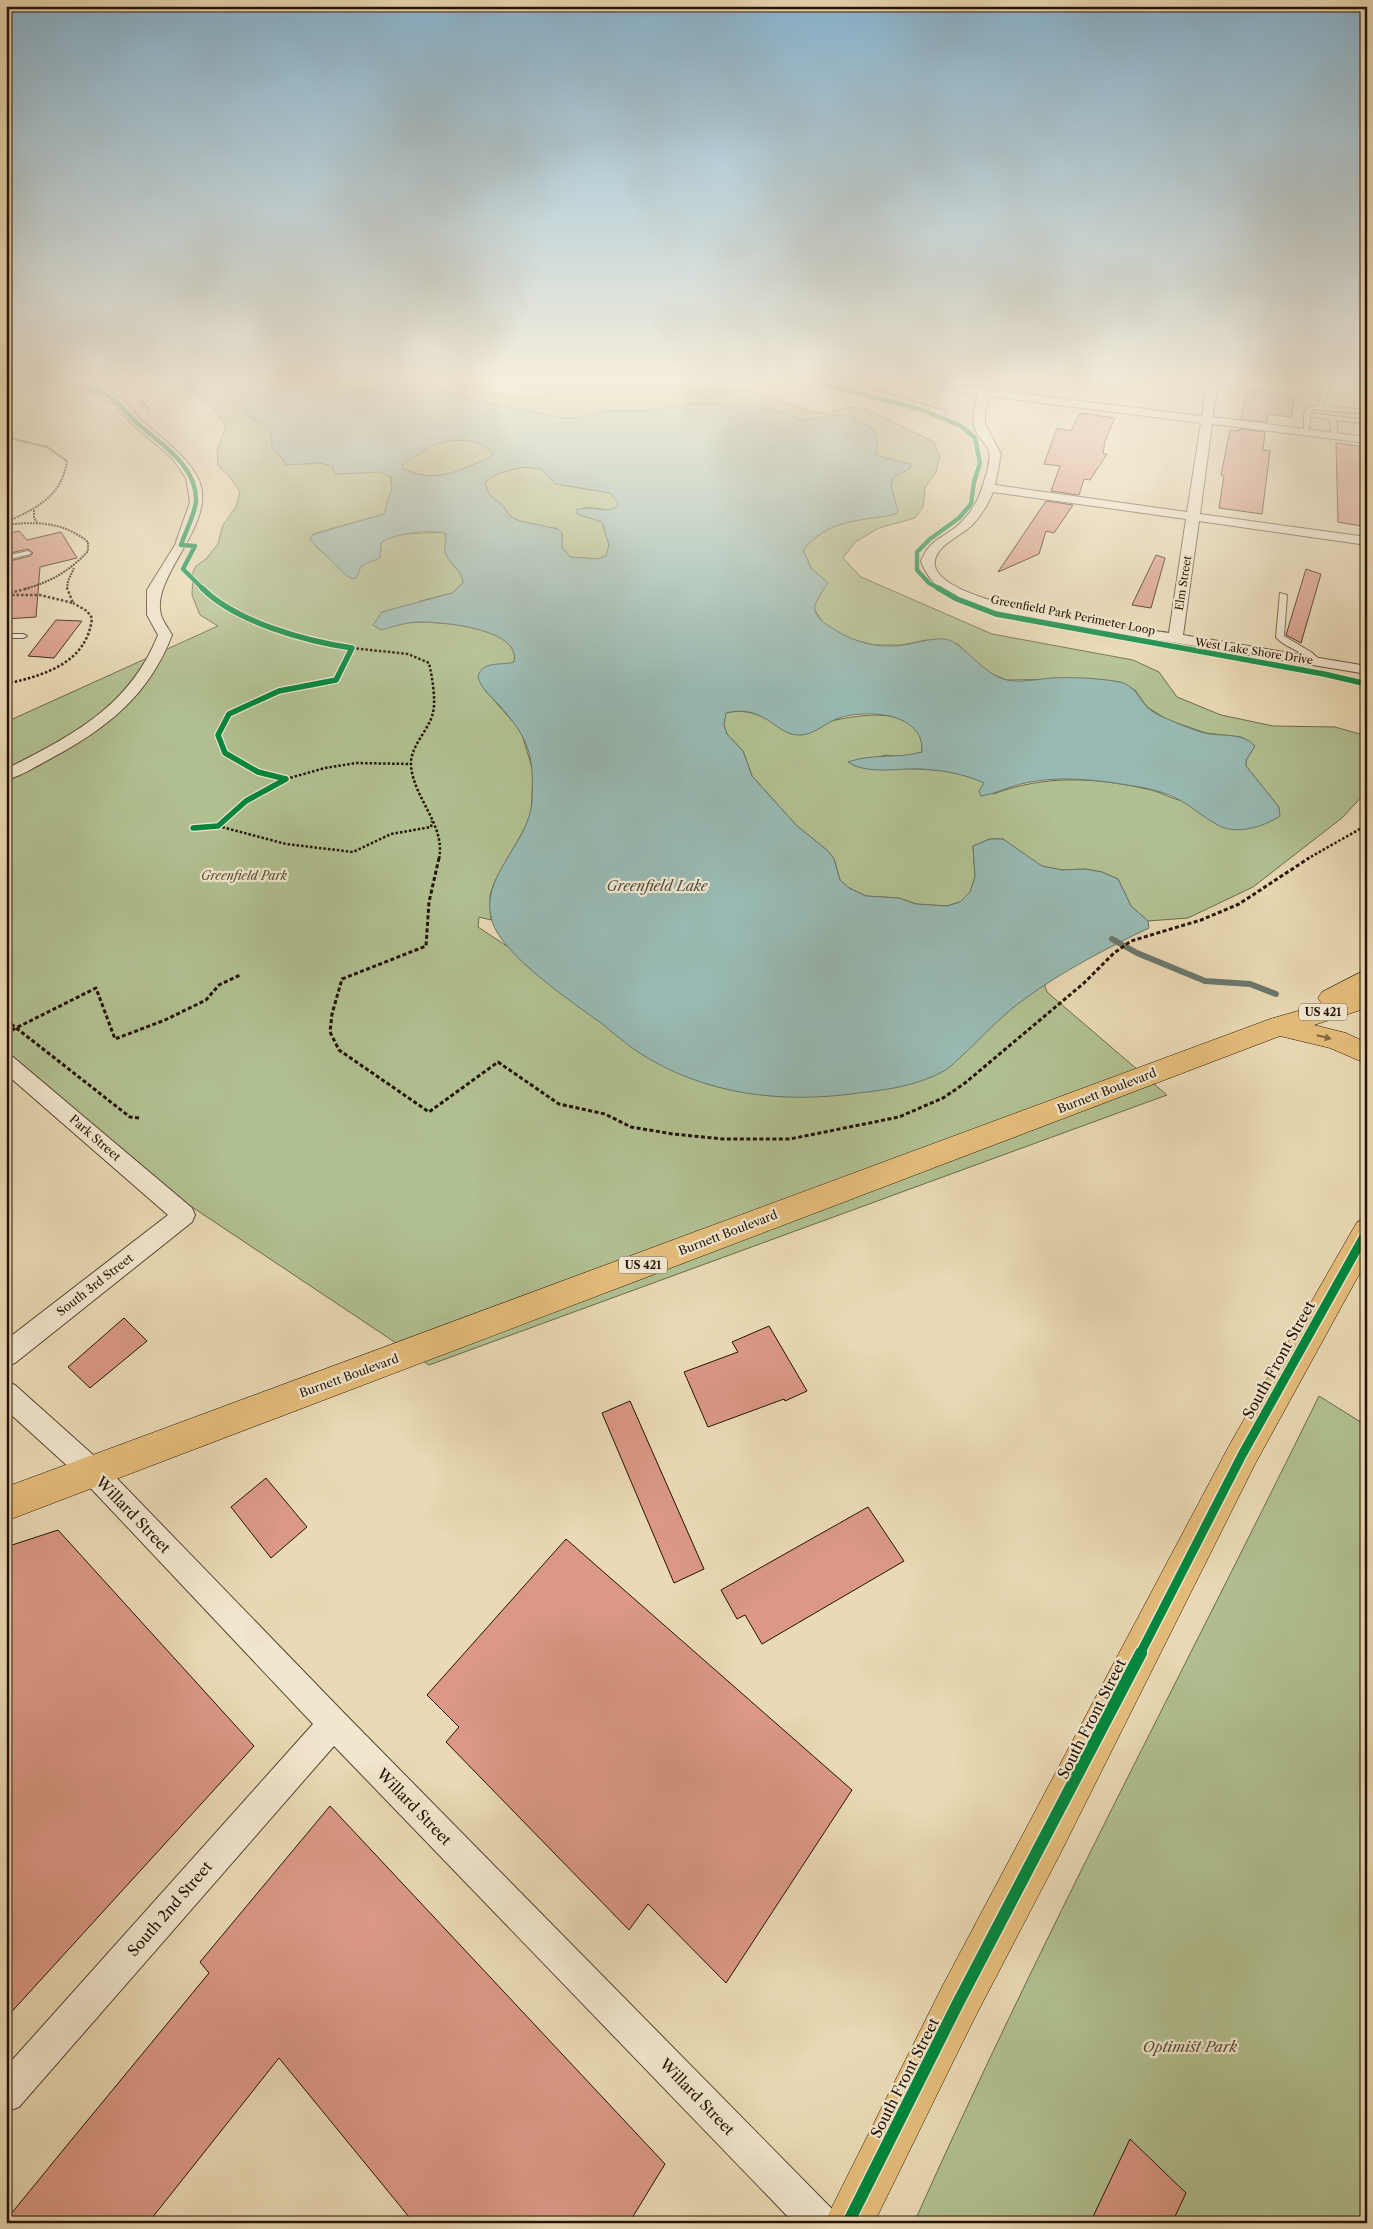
<svg xmlns="http://www.w3.org/2000/svg" width="1373" height="2229" font-family="'Libre Caslon Text',serif">
<rect width="100%" height="100%" fill="#e9d9b4"/>
<filter id="stains"><feTurbulence type="fractalNoise" baseFrequency=".004" numOctaves="4"/><feColorMatrix values="0 0 0 0 .2 0 0 0 0 .09 0 0 0 0 .02 0 0 0 .5 -.17"/></filter>
<radialGradient id="worn" r=".72"><stop offset=".6" stop-color="#630" stop-opacity="0"/><stop offset="1" stop-color="#630" stop-opacity=".3"/></radialGradient>
<g fill="#b1c091" stroke="#6b6a4a">
<path d="M189,379H246L240,393L246,415L267,427L270,432L275,451L282,458L286,465L320,463L332,466L336,474L381,472L390,475L392,488L384,514L316,533L312,535L317,548L338,565L381,551V543L390,537L406,534L444,532C448,540 443,548 447,556C452,567 462,570 463,583L452,593L420,601L407,623C431,620 522,626 514,662L509,664L485,690L521,731L533,771L531,817L494,883L490,895L491,920L479,917L478,927L608,1013L1029,937L1047,992L1167,1095L429,1365L162,1187L6,1070V722L218,626L200,615L192,595L193,572L196,566L206,559L218,544L223,525L236,507L240,492L229,476L218,466L217,451L226,426L212,406L190,392L187,385Z"/>
<path d="M429,379H480L482,387C502,398 526,399 549,396L522,382L526,379H808L832,386L686,383L663,386L751,390L813,412L828,413L848,407L866,409L934,442L940,457L936,472L925,488L923,507L915,518L879,528L855,542L843,558L861,577L992,634L1133,660L1159,672L1177,697L1221,715L1273,726L1335,727L1367,736V791L1342,818L1253,887L1188,918L1148,921L1131,906L1118,879L1102,872L1085,869L1062,870L1041,866L1003,839H990L973,846L975,877L970,892L960,902L947,906L916,904L899,898L866,896L849,888L840,880L834,859L828,851L796,825L752,776L743,751L727,734L724,725L725,713C751,707 768,719 788,732C819,724 925,689 922,752L905,757L885,755L855,766C890,771 953,764 983,782C987,785 990,790 993,794C1045,775 1093,777 1147,789C1159,791 1171,799 1183,801C1215,805 1247,805 1279,807L1246,766V760L1255,746L1241,737L1206,733L1168,720L1147,707L1135,690L1120,682L1089,679L1006,680L988,672L968,656L958,644L927,640L902,645H874L847,638L824,624L814,609V605L827,583L811,568L803,550C828,520 856,521 892,515L898,512L891,486L893,478L910,468V464L878,456L876,453L877,439L813,420L802,421L790,415L752,405L694,404L645,411H606L580,418H562L466,399L429,386Z"/>
<path d="M452,440C470,440 482,441 495,455C462,469 437,486 402,468L403,464L430,446Z"/>
<path d="M526,467L541,469L556,484L610,493L619,502L618,507L611,510L586,507L577,514L602,522L609,545L606,556L597,559L570,557L562,547V533L558,529L519,521L511,517L503,506L489,494L485,482C497,472 512,469 526,467Z"/>
<path d="M1319,1396L1367,1426V2223H914C1039,1942 1184,1671 1319,1396Z"/>
</g>
<path fill="#98b9b2" stroke="#6a776c" fill-rule="evenodd" d="M246,379H429V386L466,399L562,418H580L606,411H645L694,404L752,405L790,415L802,421L834,415L851,416L872,428L877,439L876,453L878,456L910,464V468L893,478L891,486L898,512L892,515C856,521 828,520 803,550L811,568L828,583C814,604 806,612 832,628C853,642 878,649 904,645C917,643 931,638 945,639C964,642 981,674 1007,680C1021,683 1038,679 1052,678C1074,677 1098,678 1120,682C1135,686 1138,697 1147,707C1153,713 1162,717 1170,720C1181,725 1193,730 1205,733C1223,737 1242,732 1255,746L1246,760V766L1279,807L1280,816C1263,827 1235,836 1216,824C1204,818 1193,807 1181,801C1171,794 1157,791 1145,788C1105,781 1062,774 1021,784C1007,787 996,794 981,796L979,791L984,783C965,774 941,770 920,769C898,768 867,775 848,762C873,753 898,759 922,752C925,712 866,709 839,718C827,722 813,735 801,735C776,737 766,703 726,713L724,725L727,734L743,751L752,776L796,825L828,851L834,859L840,880L849,888L866,896L899,898L916,904L947,906L960,902L970,892L975,877L973,846L990,839H1003L1042,866L1062,870L1085,869L1102,872L1118,879L1131,906L1148,921L1149,928C1109,947 1061,972 1026,998C1004,1013 984,1035 964,1054C958,1059 951,1067 944,1071C919,1085 887,1090 859,1093C782,1104 704,1095 638,1052C625,1043 613,1033 601,1023C572,1002 502,955 492,921C478,877 530,843 532,801C534,756 530,740 500,706C492,697 481,689 478,677C482,660 501,666 514,662C522,628 438,621 415,622C404,623 392,627 381,630L373,625L382,612L452,593L463,583C462,568 448,565 445,551C444,546 446,540 446,534C434,528 391,534 381,543L380,558L361,566L357,577L353,579L347,576L313,543L310,540L312,535L384,514L392,488L391,477L380,472L335,474L332,466L320,463L286,465L282,457L272,449C273,429 262,422 246,415L240,393ZM452,440C469,440 482,440 494,455C463,469 435,486 402,468L403,464L430,446ZM526,467L541,469L556,484L610,493L618,502L617,507C605,514 590,505 576,510L577,514L602,522L609,545L606,556L597,559L570,557L562,547V533L558,529L520,521L511,517L503,506L489,494L485,482C496,472 512,469 526,467Z"/>
<g fill="none" stroke-linecap="round" stroke-linejoin="round">
<polyline stroke="#6a776c" stroke-width="6" points="1112,939 1137,953 1205,981 1250,984 1276,994"/>
</g>
<g fill="#da9885" stroke="#251302">
<polygon points="1248,389 1295,396 1291,417 1268,414 1267,422 1241,419"/>
<polygon points="1080,413 1115,418 1105,441 1103,454 1107,454 1090,480 1084,479 1079,495 1051,491 1060,466 1044,464 1057,428 1071,431"/>
<polygon points="1239,429 1265,432 1263,450 1270,451 1262,514 1219,508 1224,476 1221,475 1230,430 1239,431"/>
<polygon points="1336,443 1367,447 1367,527 1338,522"/>
<polygon points="1046,501 1073,505 1054,533 1046,531 1039,554 998,572"/>
<polygon points="19,531 27,540 61,532 77,558 40,567 36,617 6,619 6,562 30,556 33,553 28,549 6,554 6,534"/>
<polygon points="1156,555 1165,558 1151,608 1132,605"/>
<polygon points="1306,569 1321,574 1301,643 1286,635"/>
<polygon points="56,620 82,621 54,658 28,656"/>
<polygon points="124,1318 147,1341 90,1388 68,1367"/>
<polygon points="769,1326 807,1391 785,1401 784,1399 708,1427 684,1372 738,1352 732,1342"/>
<polygon points="630,1401 704,1569 674,1583 602,1413"/>
<polygon points="266,1478 307,1527 271,1558 231,1507"/>
<polygon points="868,1507 904,1561 762,1644 745,1615 737,1619 721,1590"/>
<polygon points="58,1530 254,1746 6,2018 6,1547"/>
<polygon points="566,1539 852,1790 726,1983 648,1904 629,1930 446,1742 459,1727 427,1695"/>
<polygon points="330,1806 665,2164 629,2223 414,2223 279,2058 148,2223 6,2223 6,2220 73,2138 209,1973 200,1962"/>
<polygon points="1130,2139 1186,2193 1172,2223 1090,2223"/>
</g>
<g fill="none" stroke-linecap="round" stroke-linejoin="round">
<g stroke="#56442e" stroke-width="2">
<g id="service">
<polygon points="1327,379 1333,379 1323,406 1367,410 1367,414 1313,409 1311,413 1367,420 1367,424 1336,420 1338,436 1335,438 1332,436 1330,419 1310,416 1309,432 1304,433 1304,414 1309,406 1318,406"/>
<polygon points="1346,379 1367,379 1367,383"/>
<polygon points="6,467 9,469 9,481 6,483"/>
<polygon points="28,551 31,553 30,554 6,560 6,556"/>
<path d="M1280,593L1287,595L1284,636L1311,652L1319,659V663H1313C1303,650 1286,649 1276,637Z"/>
<polygon points="6,634 23,634 27,636 23,638 6,638"/>
</g>
</g>
<g stroke="#56442e" stroke-width="2">
<g id="minor">
<path d="M39,379C67,379 99,383 123,400C131,406 136,416 143,422C163,439 184,454 197,476C222,521 150,574 161,615C163,622 169,629 172,635C149,696 105,730 48,760C35,767 21,776 6,780V769C72,736 130,706 158,635L147,615V590L175,545L190,502L186,478L172,458L132,424L116,405L99,396L71,387L40,381Z"/>
<polygon points="821,379 837,379 945,411 947,413 941,416 937,415 822,381"/>
<path d="M893,379L981,388L985,379H995L991,390L1202,416L1208,379H1218L1213,417L1367,437V443L1212,424L1200,514L1367,537V545L1199,521L1183,635L1367,666V674L1013,616C980,608 932,597 921,561C930,540 939,540 956,527C969,516 978,502 983,485C986,475 991,462 989,451C987,445 982,441 978,435C970,423 974,408 978,394L897,384L893,383ZM989,396L1201,423L1187,512L995,485L1001,454L985,424V411ZM993,492L1186,519L1169,633C1136,628 926,606 935,560C939,543 962,536 973,524C982,515 988,504 993,492Z"/>
<polygon points="6,1054 13,1057 192,1208 195,1215 192,1222 15,1363 6,1366 6,1340 168,1215 6,1074"/>
<polygon points="6,1381 15,1385 101,1462 344,1713 833,2210 839,2223 794,2223 334,1746 19,2107 6,2112 6,2067 313,1724 83,1480 6,1410"/>
</g>
</g>
<g stroke="#251302" stroke-width="1">
<polygon id="primary" points="1367,1219 1367,1260 1254,1466 1060,1854 974,2019 874,2223 824,2223 942,1987 1230,1444 1357,1222"/>
</g>
<g stroke="#251302" stroke-width="1">
<polygon id="trunk" points="1367,969 1367,989 1364,991 1367,990 1367,1008 1314,1025 1346,1033 1367,1043 1367,1064 1330,1048 1280,1036 6,1521 6,1487 1270,1019 1322,1004 1318,998 1322,992"/>
</g>
<g stroke="#251302" stroke-width="2" stroke-dasharray="2 1" stroke-linecap="butt">
<polyline points="141,401 150,410"/>
<path d="M6,437L47,447L67,461C62,496 36,509 6,522"/>
<polyline points="34,510 34,518 37,522"/>
<path d="M6,525C36,521 64,522 88,542V551C70,571 50,582 25,589"/>
<polyline points="67,589 68,581 74,568"/>
</g>
<g stroke="#251302" stroke-width="2.5" stroke-dasharray="2.5 2" stroke-linecap="butt">
<polyline points="6,594 29,588"/>
<polyline points="12,595 40,595 73,603 67,588"/>
<path d="M352,648L408,654L429,663C432,676 437,703 432,716C427,732 410,747 411,765C413,798 446,825 439,859"/>
<path d="M6,684C45,675 87,663 92,618L87,611L73,603"/>
<polyline points="286,779 325,768 356,763 411,764"/>
<polyline points="218,826 286,844 353,852 391,834 431,827 432,821"/>
<polyline points="1307,859 1367,825"/>
</g>
<g stroke="#251302" stroke-width="3" stroke-dasharray="4 2.5" stroke-linecap="butt">
<polyline points="439,858 429,902 426,946 342,979 332,1014 330,1032 339,1050 429,1112 498,1062 559,1104 605,1114 631,1127 673,1134 723,1139 790,1139 899,1117 943,1098 965,1083 1084,983 1114,953 1131,941 1201,920 1239,904 1309,858"/>
<polyline points="6,1020 130,1117 139,1118"/>
<polyline points="6,1033 96,988 115,1039 165,1020 206,1000 219,985 240,975"/>
</g>
<use href="#service" fill="#f1e6ce" fill-rule="evenodd"/>
<use href="#minor" fill="#f1e6ce" fill-rule="evenodd"/>
<use href="#primary" fill="#e4bc7a" fill-rule="evenodd"/>
<use href="#trunk" fill="#e4bc7a" fill-rule="evenodd"/>
<g stroke="#f1e6ce" stroke-width="6">
<g id="cycleway-far3">
<path d="M44,379C64,382 85,386 104,394C121,402 125,412 138,424C162,445 197,466 196,501C195,515 185,532 181,545L195,546L183,569L203,589"/>
<polyline points="804,379 920,409 961,426 975,438 980,463 974,482 971,504 959,518 930,539 917,552 917,570 929,583 940,589"/>
</g>
</g>
<g stroke="#f1e6ce" stroke-width="8">
<g id="cycleway-far2">
<polyline points="938,588 957,599 996,614 1324,674 1367,684"/>
<path d="M193,828L218,826L246,801L286,779L258,772L225,753L218,735L229,714L279,691L336,680L352,648C305,641 236,622 202,588"/>
</g>
</g>
<g stroke="#f1e6ce" stroke-width="12">
<polyline id="cycleway-far1" points="1140,1654 1242,1455 1367,1231"/>
</g>
<g stroke="#f1e6ce" stroke-width="15">
<polyline id="cycleway" points="848,2223 958,2003 1141,1653"/>
</g>
<use href="#cycleway-far3" stroke="#00873e" stroke-width="4.5"/>
<use href="#cycleway-far2" stroke="#00873e" stroke-width="5.5"/>
<use href="#cycleway-far1" stroke="#00873e" stroke-width="9"/>
<use href="#cycleway" stroke="#00873e" stroke-width="12"/>
</g>
<defs><path id="oneway-solid" d="M-6-.8H1V-3.2L6.5 0L1 3.2V.8H-6Z" transform="scale(1.25)"/></defs>
<use fill="#84683e" href="#oneway-solid" transform="translate(1324 1037) rotate(14)"/>
<linearGradient id="sky" x2="0" y2="1"><stop stop-color="#88b6d2"/><stop offset="0.55" stop-color="#f5eedd"/><stop offset="1" stop-color="#f5eedd" stop-opacity="0"/></linearGradient>
<rect width="1373" height="691" fill="url(#sky)"/>
<g text-anchor="middle" stroke-width="4.5" stroke-linejoin="round" paint-order="stroke">
<g font-size="11" fill="#251302" stroke="#f1e6ce">
<text transform="translate(1183 583) rotate(-81)" y="4">Elm Street</text>
<text transform="translate(1073 615) rotate(11)" y="4">Greenfield Park Perimeter Loop</text>
<text transform="translate(1254 651) rotate(9)" y="4">West Lake Shore Drive</text>
</g>
<g fill="#f1e6ce" stroke="#62523f" stroke-width="1">
<rect x="1299" y="1003.5" width="48" height="17" rx="4"/>
<rect x="619" y="1256.5" width="48" height="17" rx="4"/>
</g>
<g font-size="11" font-weight="bold" fill="#251302">
<text x="1323" y="1016">US 421</text>
<text x="643" y="1269">US 421</text>
</g>
<g font-size="12" font-style="italic" fill="#565034" stroke="#f1e6ce">
<text x="244" y="880">Greenfield Park</text>
</g>
<g font-size="12" fill="#251302" stroke="#f1e6ce">
<text transform="translate(1107 1091) rotate(-21)" y="4">Burnett Boulevard</text>
<text transform="translate(95 1138) rotate(41)" y="4">Park Street</text>
<text transform="translate(728 1233) rotate(-21)" y="4">Burnett Boulevard</text>
<text transform="translate(95 1285) rotate(-38)" y="4">South 3rd Street</text>
<text transform="translate(349 1376) rotate(-20)" y="4">Burnett Boulevard</text>
</g>
<g font-size="14" font-style="italic" fill="#4d4d40" stroke="#f1e6ce">
<text x="657" y="891">Greenfield Lake</text>
</g>
<g font-size="15" fill="#251302" stroke="#f1e6ce">
<text transform="translate(1279 1360) rotate(-61)" y="5">South Front Street</text>
<text transform="translate(133 1515) rotate(46)" y="5">Willard Street</text>
<text transform="translate(1092 1719) rotate(-63)" y="5">South Front Street</text>
<text transform="translate(414 1807) rotate(46)" y="5">Willard Street</text>
<text transform="translate(170 1909) rotate(-49)" y="5">South 2nd Street</text>
<text transform="translate(905 2078) rotate(-63)" y="5">South Front Street</text>
<text transform="translate(697 2097) rotate(46)" y="5">Willard Street</text>
</g>
<g font-size="15" font-style="italic" fill="#565034" stroke="#f1e6ce">
<text x="1190" y="2052">Optimist Park</text>
</g>
</g>
<rect width="1373" height="2229" fill="none" stroke="#e9d9b4" stroke-width="25"/>
<rect x="8" y="8" width="1358" height="2214" fill="none" stroke="#251302" stroke-width="2.5"/>
<rect x="12" y="12" width="1348" height="2204" fill="none" stroke="#251302"/>
<rect width="100%" height="100%" filter="url(#stains)"/>
<rect width="100%" height="100%" fill="url(#worn)"/>
</svg>
